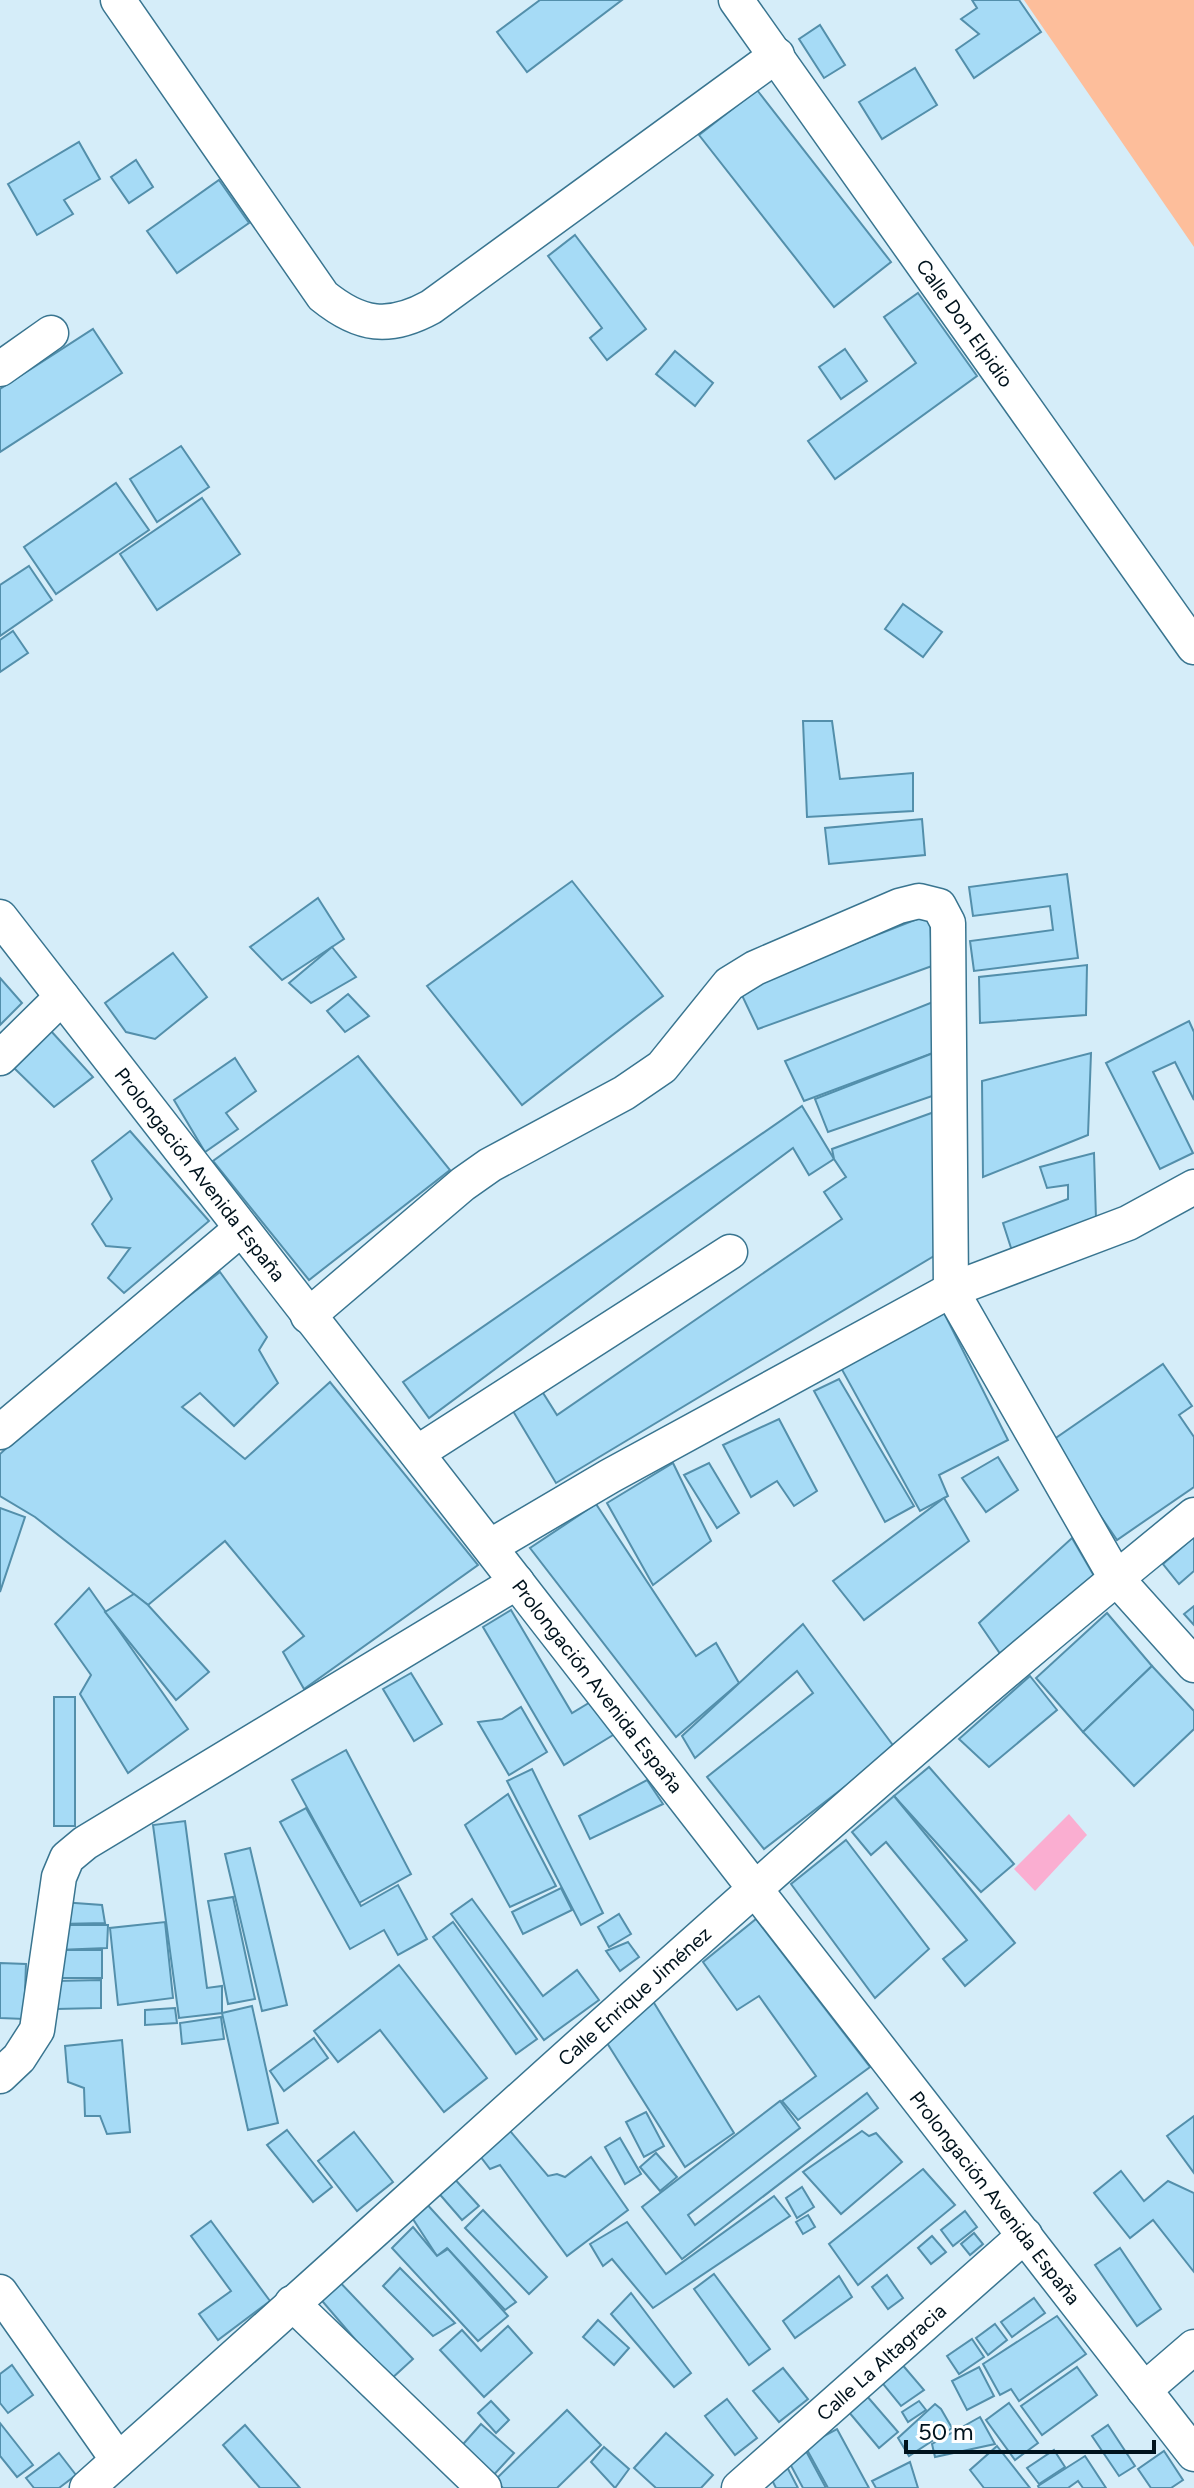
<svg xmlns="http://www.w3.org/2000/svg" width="1194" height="2488" font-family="Figtree,sans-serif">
<rect width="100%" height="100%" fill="#d5edf9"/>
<polygon fill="#fdbe9b" points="1024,0 1194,0 1194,247"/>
<polygon fill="#faaed1" points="1069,1814 1087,1835 1035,1891 1014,1869"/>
<g fill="#a6dbf6" stroke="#538fab" stroke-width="2">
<polygon points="540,0 622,0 527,72 497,32"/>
<polygon points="972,0 1019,0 1041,32 974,78 956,50 979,34 961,19 977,8"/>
<polygon points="820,25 845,65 824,78 799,39"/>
<polygon points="915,68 937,105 882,139 859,102"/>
<polygon points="757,90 891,262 834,307 699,135"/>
<polygon points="79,142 100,179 64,200 73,214 37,235 8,184"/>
<polygon points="136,160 153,187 129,203 111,177"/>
<polygon points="219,180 249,223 177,273 147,231"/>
<polygon points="575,235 646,329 607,360 590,338 602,328 548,256"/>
<polygon points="918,293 977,376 835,479 808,441 916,363 884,317"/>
<polygon points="93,329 122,373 0,452 0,389"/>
<polygon points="845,349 867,381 841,399 819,367"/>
<polygon points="675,351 713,383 695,406 656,374"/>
<polygon points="181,446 209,487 157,522 130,479"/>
<polygon points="116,483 149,530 56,594 24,547"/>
<polygon points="202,498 240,554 157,610 120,554"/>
<polygon points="29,566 52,600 0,636 0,585"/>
<polygon points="903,604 942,632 923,657 885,629"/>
<polygon points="13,631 28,653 0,672 0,640"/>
<polygon points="803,721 832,721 840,779 913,773 913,811 807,817"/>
<polygon points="922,819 925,855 829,864 825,828"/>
<polygon points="1067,874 1078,958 974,971 970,941 1053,930 1050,906 973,916 969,887"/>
<polygon points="572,881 663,996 522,1105 427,986"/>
<polygon points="318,898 344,939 282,980 250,947"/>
<polygon points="930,914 932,966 758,1029 739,989"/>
<polygon points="332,947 356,977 311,1003 289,983"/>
<polygon points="173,953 207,997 155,1039 126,1032 105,1003"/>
<polygon points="1087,965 1086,1015 980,1023 979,977"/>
<polygon points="0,978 22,1003 0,1025"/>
<polygon points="348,994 369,1016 345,1032 327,1011"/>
<polygon points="938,1000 941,1050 804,1101 785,1061"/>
<polygon points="1189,1021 1194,1032 1194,1100 1175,1062 1153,1072 1193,1153 1160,1169 1106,1063"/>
<polygon points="51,1031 93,1077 54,1107 11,1065"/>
<polygon points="941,1050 938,1094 828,1132 815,1099"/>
<polygon points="1091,1053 1088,1135 983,1177 982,1081"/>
<polygon points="358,1056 450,1170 309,1280 213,1161"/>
<polygon points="235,1058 256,1091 226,1113 238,1129 205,1152 174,1100"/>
<polygon points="802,1106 834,1159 809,1175 793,1148 429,1418 403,1382"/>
<polygon points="937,1111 944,1250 556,1483 510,1406 538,1385 557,1415 842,1219 824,1192 846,1177 834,1159 832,1149"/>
<polygon points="130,1131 209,1221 124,1293 108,1278 130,1248 106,1246 92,1224 112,1199 92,1161"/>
<polygon points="1094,1153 1096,1219 1012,1251 1003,1223 1068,1199 1068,1185 1047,1188 1040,1167"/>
<polygon points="220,1272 267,1337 259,1350 278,1383 234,1426 200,1393 182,1407 245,1459 330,1382 478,1565 304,1689 283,1652 304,1636 225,1541 148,1605 35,1517 0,1496 0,1454 80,1380"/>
<polygon points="942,1309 1008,1440 939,1475 948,1496 920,1511 840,1366"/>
<polygon points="1163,1364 1192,1406 1179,1415 1194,1437 1194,1487 1117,1540 1050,1442"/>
<polygon points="839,1379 914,1506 885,1522 814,1391"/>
<polygon points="779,1419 817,1491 794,1506 777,1481 751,1497 723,1445"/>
<polygon points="998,1457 1018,1490 986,1512 962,1478"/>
<polygon points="673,1463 711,1541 653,1585 607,1503"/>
<polygon points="709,1463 739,1513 717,1528 684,1475"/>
<polygon points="944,1498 969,1541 864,1620 833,1581"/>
<polygon points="596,1504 696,1656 716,1643 739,1683 676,1737 530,1548"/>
<polygon points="0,1508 25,1517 0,1592"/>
<polygon points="1194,1537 1194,1571 1179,1584 1163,1564"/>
<polygon points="1072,1538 1097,1581 1001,1655 979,1623"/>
<polygon points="89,1588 188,1729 128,1773 80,1694 91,1675 55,1624"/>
<polygon points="134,1594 148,1605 209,1672 176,1700 105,1612"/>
<polygon points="1194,1606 1194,1625 1184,1614"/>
<polygon points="511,1610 572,1713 597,1698 618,1732 564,1765 483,1627"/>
<polygon points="1107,1613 1152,1666 1083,1732 1036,1678"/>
<polygon points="803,1624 895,1748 764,1849 707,1777 813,1693 797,1671 695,1758 682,1736"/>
<polygon points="1152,1666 1194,1711 1194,1729 1134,1786 1083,1732"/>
<polygon points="411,1673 442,1724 414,1741 383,1689"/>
<polygon points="1030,1676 1057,1710 989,1767 959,1739"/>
<rect x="54" y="1697" width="21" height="129"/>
<polygon points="521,1707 547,1752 509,1775 478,1722 502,1719"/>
<polygon points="346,1750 411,1874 359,1903 292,1780"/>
<polygon points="929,1767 1014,1864 981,1892 894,1796"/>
<polygon points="532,1769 603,1913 581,1925 507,1781"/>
<polygon points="647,1780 663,1804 590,1839 579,1816"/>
<polygon points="508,1794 556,1886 510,1907 465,1825"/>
<polygon points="894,1796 1015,1943 965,1986 943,1959 967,1940 886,1842 871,1855 852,1832"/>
<polygon points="306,1808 361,1906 398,1885 427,1939 398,1955 384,1930 350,1949 280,1822"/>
<polygon points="185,1821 207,1988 222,1986 222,2013 179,2018 153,1825"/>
<polygon points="846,1840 929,1949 875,1998 791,1884"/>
<polygon points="250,1848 287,2005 262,2011 225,1854"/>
<polygon points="561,1888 572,1910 523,1934 512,1912"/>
<polygon points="233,1897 255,1999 228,2004 208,1901"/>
<polygon points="472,1899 543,1996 577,1970 599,2000 544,2040 451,1914"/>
<polygon points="61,1902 102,1905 105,1923 59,1924"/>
<polygon points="619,1914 631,1934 609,1947 598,1927"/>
<polygon points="756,1919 870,2067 798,2120 782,2101 816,2076 759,1996 737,2010 703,1962"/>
<polygon points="165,1922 173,1998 118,2005 110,1928"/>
<polygon points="453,1922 537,2039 516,2054 433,1937"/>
<polygon points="56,1925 108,1925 107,1948 57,1950"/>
<polygon points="628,1942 639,1957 620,1971 606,1951"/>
<polygon points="56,1950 102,1950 102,1978 57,1978"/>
<polygon points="0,1963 26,1964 24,2019 0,2018"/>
<polygon points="399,1965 487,2078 444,2112 380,2030 338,2062 314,2031"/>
<polygon points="101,1980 101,2008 56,2009 56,1981"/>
<polygon points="651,1998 734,2133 685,2167 602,2035"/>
<polygon points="252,2006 278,2123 248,2130 222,2013"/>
<polygon points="175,2008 177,2023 145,2025 145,2010"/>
<polygon points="221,2017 224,2039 182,2044 180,2023"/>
<polygon points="314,2038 328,2058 284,2091 270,2071"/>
<polygon points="122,2040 130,2132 107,2134 100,2116 85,2116 84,2088 68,2082 65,2046"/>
<polygon points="867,2093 878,2108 682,2259 642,2207 780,2101 800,2128 688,2215 695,2225"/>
<polygon points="646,2112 664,2146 644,2157 626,2122"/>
<polygon points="1194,2116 1194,2173 1167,2136"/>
<polygon points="505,2125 548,2176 557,2174 565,2177 591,2157 628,2210 567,2256 500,2165 490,2169 477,2152"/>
<polygon points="287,2130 332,2187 313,2202 267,2145"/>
<polygon points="862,2131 869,2136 876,2133 902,2162 841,2214 803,2172"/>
<polygon points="354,2132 393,2182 357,2211 318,2161"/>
<polygon points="620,2138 641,2174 625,2184 605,2147"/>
<polygon points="656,2153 677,2177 660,2191 640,2167"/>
<polygon points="923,2169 955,2205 858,2285 829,2244"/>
<polygon points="1121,2171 1144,2201 1168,2181 1194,2193 1194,2272 1153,2220 1130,2238 1094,2193"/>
<polygon points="452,2176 479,2206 462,2220 436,2190"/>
<polygon points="802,2187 814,2207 797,2218 786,2198"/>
<polygon points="774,2196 790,2216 653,2308 612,2259 603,2266 590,2244 627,2222 666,2274"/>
<polygon points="424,2201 516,2302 505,2310 447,2248 437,2256 411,2216"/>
<polygon points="483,2210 547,2277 529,2294 465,2228"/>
<polygon points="965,2211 977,2227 953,2246 941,2230"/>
<polygon points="808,2215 815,2227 803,2234 796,2222"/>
<polygon points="211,2221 270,2301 218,2340 199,2314 231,2291 191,2236"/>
<polygon points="413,2227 437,2256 448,2249 508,2316 478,2341 392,2248"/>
<polygon points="974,2233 983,2244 970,2255 961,2244"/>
<polygon points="932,2236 946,2252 931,2264 918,2248"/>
<polygon points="1120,2248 1161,2309 1137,2326 1095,2265"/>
<polygon points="400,2268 455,2323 433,2336 383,2286"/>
<polygon points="714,2274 770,2349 749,2365 694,2289"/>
<polygon points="887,2275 903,2298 888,2309 872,2287"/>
<polygon points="334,2276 413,2359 390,2380 317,2295"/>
<polygon points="839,2276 852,2297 795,2338 783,2321"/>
<polygon points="631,2293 691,2373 674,2387 611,2314"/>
<polygon points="1034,2298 1045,2313 1012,2337 1001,2322"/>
<polygon points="1057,2316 1086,2354 1019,2401 1011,2389 1000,2395 983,2364"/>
<polygon points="598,2320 629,2348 614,2365 583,2337"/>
<polygon points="995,2324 1007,2340 988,2355 976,2338"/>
<polygon points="508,2326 532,2353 484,2397 440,2350 462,2330 481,2351"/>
<polygon points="972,2339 984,2357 959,2374 947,2356"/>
<polygon points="900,2362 924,2390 901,2406 879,2379"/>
<polygon points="12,2365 33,2395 8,2413 0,2403 0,2374"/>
<polygon points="979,2367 994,2396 967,2410 952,2381"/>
<polygon points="1077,2367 1097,2395 1042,2435 1021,2406"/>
<polygon points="783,2368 808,2399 779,2422 753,2391"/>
<polygon points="866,2395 898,2432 879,2448 848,2411"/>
<polygon points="727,2399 757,2438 735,2455 705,2416"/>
<polygon points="491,2401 509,2420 496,2433 478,2413"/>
<polygon points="919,2401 926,2410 908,2422 902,2412"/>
<polygon points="1009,2403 1038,2443 1015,2460 986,2420"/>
<polygon points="935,2404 941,2409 952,2428 909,2456 898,2438"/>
<polygon points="567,2410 601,2445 557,2488 503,2488 495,2480"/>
<polygon points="980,2417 995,2444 935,2457 932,2444"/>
<polygon points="0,2423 33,2465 17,2477 0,2456"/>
<polygon points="481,2424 514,2453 489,2480 457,2451"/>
<polygon points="245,2425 300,2488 260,2488 223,2445"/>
<polygon points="1108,2425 1135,2466 1119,2476 1092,2436"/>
<polygon points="837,2429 869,2488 828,2488 805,2446"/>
<polygon points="666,2433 713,2475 701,2488 656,2488 634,2468"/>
<polygon points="997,2446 1030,2488 984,2488 970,2470"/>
<polygon points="604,2447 629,2469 615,2488 591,2462"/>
<polygon points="1054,2450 1065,2467 1039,2484 1027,2468"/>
<polygon points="806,2451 826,2488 803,2488 788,2460"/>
<polygon points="1164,2451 1183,2480 1171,2488 1151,2488 1138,2469"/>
<polygon points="59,2453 76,2475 59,2488 34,2488 26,2478"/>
<polygon points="1085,2456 1106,2488 1083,2488 1078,2481 1068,2488 1039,2488 1038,2486"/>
<polygon points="910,2462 918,2488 876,2488 872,2481"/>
<polygon points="786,2465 798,2488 776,2488 769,2474"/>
</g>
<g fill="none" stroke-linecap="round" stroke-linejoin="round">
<g stroke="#397590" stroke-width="37">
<g id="minor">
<path d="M118,0L323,296C360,326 389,330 431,307L777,55"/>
<path id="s1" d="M736,0L1194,647"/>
<polyline points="0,369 51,333"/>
<path id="s2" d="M0,917L1194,2454"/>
<polyline points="0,1058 62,997"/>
<polyline points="308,1316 463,1184 490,1165 624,1093 662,1067 729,984 755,968 899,906 919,901 939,906 948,923 951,1290 1116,1578 1194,1665"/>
<polyline points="0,1432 241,1229"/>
<polyline points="417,1453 730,1252"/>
<polyline points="491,1546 610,1476 951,1290 1128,1223 1194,1187"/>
<polyline points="0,2076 19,2058 37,2030 59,1877 67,1858 85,1843 517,1582"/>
<polyline points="0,2292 118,2460"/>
<polyline points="292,2303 484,2488"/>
<polyline points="1144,2390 1194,2347"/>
<path id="s3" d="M87,2488C455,2163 812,1824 1194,1515"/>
<path id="s4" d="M739,2488L1025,2235"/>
</g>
</g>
<use href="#minor" stroke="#fff" stroke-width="34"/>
</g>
<g text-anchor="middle" stroke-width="6" stroke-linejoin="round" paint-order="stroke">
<g font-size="20" fill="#00131d" stroke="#fff">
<text dy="7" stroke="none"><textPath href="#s1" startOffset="396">Calle Don Elpidio</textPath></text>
<text dy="7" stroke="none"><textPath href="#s2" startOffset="326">Prolongación Avenida España</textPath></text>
<text dy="7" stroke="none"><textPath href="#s2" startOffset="974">Prolongación Avenida España</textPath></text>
<text dy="7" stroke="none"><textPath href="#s3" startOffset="736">Calle Enrique Jiménez</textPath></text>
<text dy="7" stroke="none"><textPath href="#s2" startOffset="1622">Prolongación Avenida España</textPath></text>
<text dy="7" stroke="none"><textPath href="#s4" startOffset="190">Calle La Altagracia</textPath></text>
</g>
</g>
<path d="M906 2440v12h248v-12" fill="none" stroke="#00131d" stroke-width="4"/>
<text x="918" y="2440" font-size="24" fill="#00131d" stroke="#ffffff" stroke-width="6" paint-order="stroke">50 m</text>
</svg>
